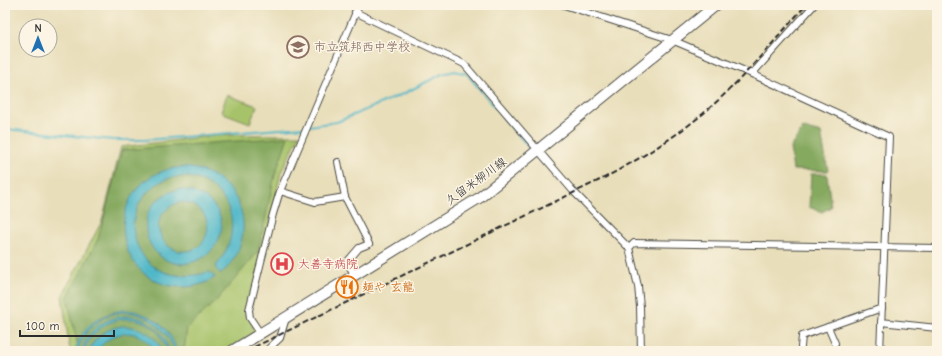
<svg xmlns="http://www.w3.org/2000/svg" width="942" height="356" font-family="'Comic Neue','Klee One',sans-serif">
<rect width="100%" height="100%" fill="#fcf5e5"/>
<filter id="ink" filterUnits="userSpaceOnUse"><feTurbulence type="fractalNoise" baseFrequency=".025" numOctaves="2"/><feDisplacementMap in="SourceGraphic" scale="8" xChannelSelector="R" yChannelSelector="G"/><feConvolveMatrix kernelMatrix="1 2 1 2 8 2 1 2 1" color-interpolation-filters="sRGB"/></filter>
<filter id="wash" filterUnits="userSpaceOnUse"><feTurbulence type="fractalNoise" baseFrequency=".012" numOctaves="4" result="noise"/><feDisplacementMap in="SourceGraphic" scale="16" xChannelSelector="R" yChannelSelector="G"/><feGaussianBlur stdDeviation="0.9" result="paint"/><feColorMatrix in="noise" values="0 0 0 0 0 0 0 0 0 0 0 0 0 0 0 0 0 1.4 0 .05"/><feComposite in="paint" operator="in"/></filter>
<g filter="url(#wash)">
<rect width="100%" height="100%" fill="#e8deba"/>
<g fill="#a7c36a" stroke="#69774a">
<polygon points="227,95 257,106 250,123 221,112"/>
<polygon points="219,135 300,135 281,172 249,318 253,325 255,332 226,351 70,351 62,296 102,221 121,147"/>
</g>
<g fill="#85a95e" stroke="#586a44">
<polygon points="803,128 821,133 828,171 793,170 790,148"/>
<polygon points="288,137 275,175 258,252 216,301 187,328 184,351 79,351 67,298 98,239 122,150"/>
<polygon points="811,174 827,174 831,207 822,212 809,207"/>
</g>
<g fill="#4bb6c8" stroke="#3b707a" fill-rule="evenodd">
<path d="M183,167C241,171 264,234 221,274L216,269V266C267,202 181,143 142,199C135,209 132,222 134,234C142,272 175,282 209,272L215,277C207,284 193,287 183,287C106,286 101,173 183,167Z"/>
<path d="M180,189C210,192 234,218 215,246C209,254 203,259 193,262C147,276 121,203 180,189ZM181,202C220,205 213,256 179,251C171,249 164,244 161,236C153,220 165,206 181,202Z"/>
<path d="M124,310C149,311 170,327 177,351H175C162,318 126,299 96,323C87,330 80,340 78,351H75C81,327 101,313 124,310Z"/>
<path d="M127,316C148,317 164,331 169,351C163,346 162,334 154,328C130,309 94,321 84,351H82C87,330 106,317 127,316Z"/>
<path d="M122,326C139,326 156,334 162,351H155C140,326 113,329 97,351H89C95,336 106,329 122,326Z"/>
</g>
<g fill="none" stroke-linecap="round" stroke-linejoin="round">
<g stroke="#4bb6c8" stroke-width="2">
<polyline points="309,126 337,122 405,93 442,74 455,71 467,74 531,150"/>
<polyline points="5,129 113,140 145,140 305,127"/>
</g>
</g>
</g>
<g filter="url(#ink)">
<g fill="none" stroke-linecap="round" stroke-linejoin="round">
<g stroke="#474640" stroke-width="8">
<g id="street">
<polyline points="564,5 672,40 752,74 889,137 880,351"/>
<polyline points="355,12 464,64 574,192 629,248 638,286 640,307 641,351"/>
<polyline points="752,74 814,5"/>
<polyline points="338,162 345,197 369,244 359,248 347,262 355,276"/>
<polyline points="280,191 315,202 345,197"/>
<polyline points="629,248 634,243 937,248"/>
<polyline points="881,322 937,328"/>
<polyline points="828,327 835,343"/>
<polyline points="260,333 250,318 249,310 273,214 280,191 359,5"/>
<polyline points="801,347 802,336 882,308"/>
<polyline points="266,351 280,338 286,318"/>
</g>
</g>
<g stroke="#474640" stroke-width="12">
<polyline id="primary" points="232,351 479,198 716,5"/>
</g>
<use href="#street" stroke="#fff" stroke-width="6"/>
<use href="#primary" stroke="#fff" stroke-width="10"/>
<path stroke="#2b2b2b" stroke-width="2" stroke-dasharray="6 3" stroke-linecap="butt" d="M246,351L606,177C637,160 666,143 694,121C736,88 770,45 806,5"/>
</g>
</g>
<defs>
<g id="school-ring" transform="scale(1.15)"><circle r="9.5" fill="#fcf5e5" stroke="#8d6e63" stroke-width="1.5"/><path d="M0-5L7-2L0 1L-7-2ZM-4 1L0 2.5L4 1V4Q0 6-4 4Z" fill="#8d6e63"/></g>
<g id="hospital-ring" transform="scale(1.15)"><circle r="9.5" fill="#fcf5e5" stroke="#e0444e" stroke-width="1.5"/><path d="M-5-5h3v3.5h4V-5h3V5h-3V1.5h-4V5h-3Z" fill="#e0444e"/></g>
<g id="restaurant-ring" transform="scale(1.15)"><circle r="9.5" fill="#fcf5e5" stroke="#e8710a" stroke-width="1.5"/><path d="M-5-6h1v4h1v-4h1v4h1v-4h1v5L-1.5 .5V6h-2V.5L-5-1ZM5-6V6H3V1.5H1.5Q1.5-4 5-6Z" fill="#e8710a"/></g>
</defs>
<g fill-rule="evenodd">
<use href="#school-ring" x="298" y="47"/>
<use href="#hospital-ring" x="282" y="264"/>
<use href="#restaurant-ring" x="347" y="287"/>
</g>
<g text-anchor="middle" stroke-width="3" stroke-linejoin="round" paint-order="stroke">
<g font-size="12" fill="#785e54" stroke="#fcf5e5" text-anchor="start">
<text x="314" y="51">市立筑邦西中学校</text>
</g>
<g font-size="12" fill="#2b2b2b" stroke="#fcf5e5">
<text transform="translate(476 181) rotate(-36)" y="4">久留米柳川線</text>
</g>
<g font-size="12" fill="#be3a42" stroke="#fcf5e5" text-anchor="start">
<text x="298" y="268">大善寺病院</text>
</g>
<g font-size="12" fill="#c56008" stroke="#fcf5e5" text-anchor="start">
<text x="362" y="291">麺や 玄龍</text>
</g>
</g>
<rect width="942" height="356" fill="none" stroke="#fcf5e5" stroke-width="20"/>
<g transform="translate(38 38)"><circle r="19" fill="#fcf5e5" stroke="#a8a49b"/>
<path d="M0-3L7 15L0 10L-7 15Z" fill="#1f6fb2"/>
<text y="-6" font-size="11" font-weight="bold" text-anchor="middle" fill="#2b2b2b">N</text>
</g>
<path d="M20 330v6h94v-6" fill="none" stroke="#2b2b2b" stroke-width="2"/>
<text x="26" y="330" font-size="12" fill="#2b2b2b" stroke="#fcf5e5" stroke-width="3" paint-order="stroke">100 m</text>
</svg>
